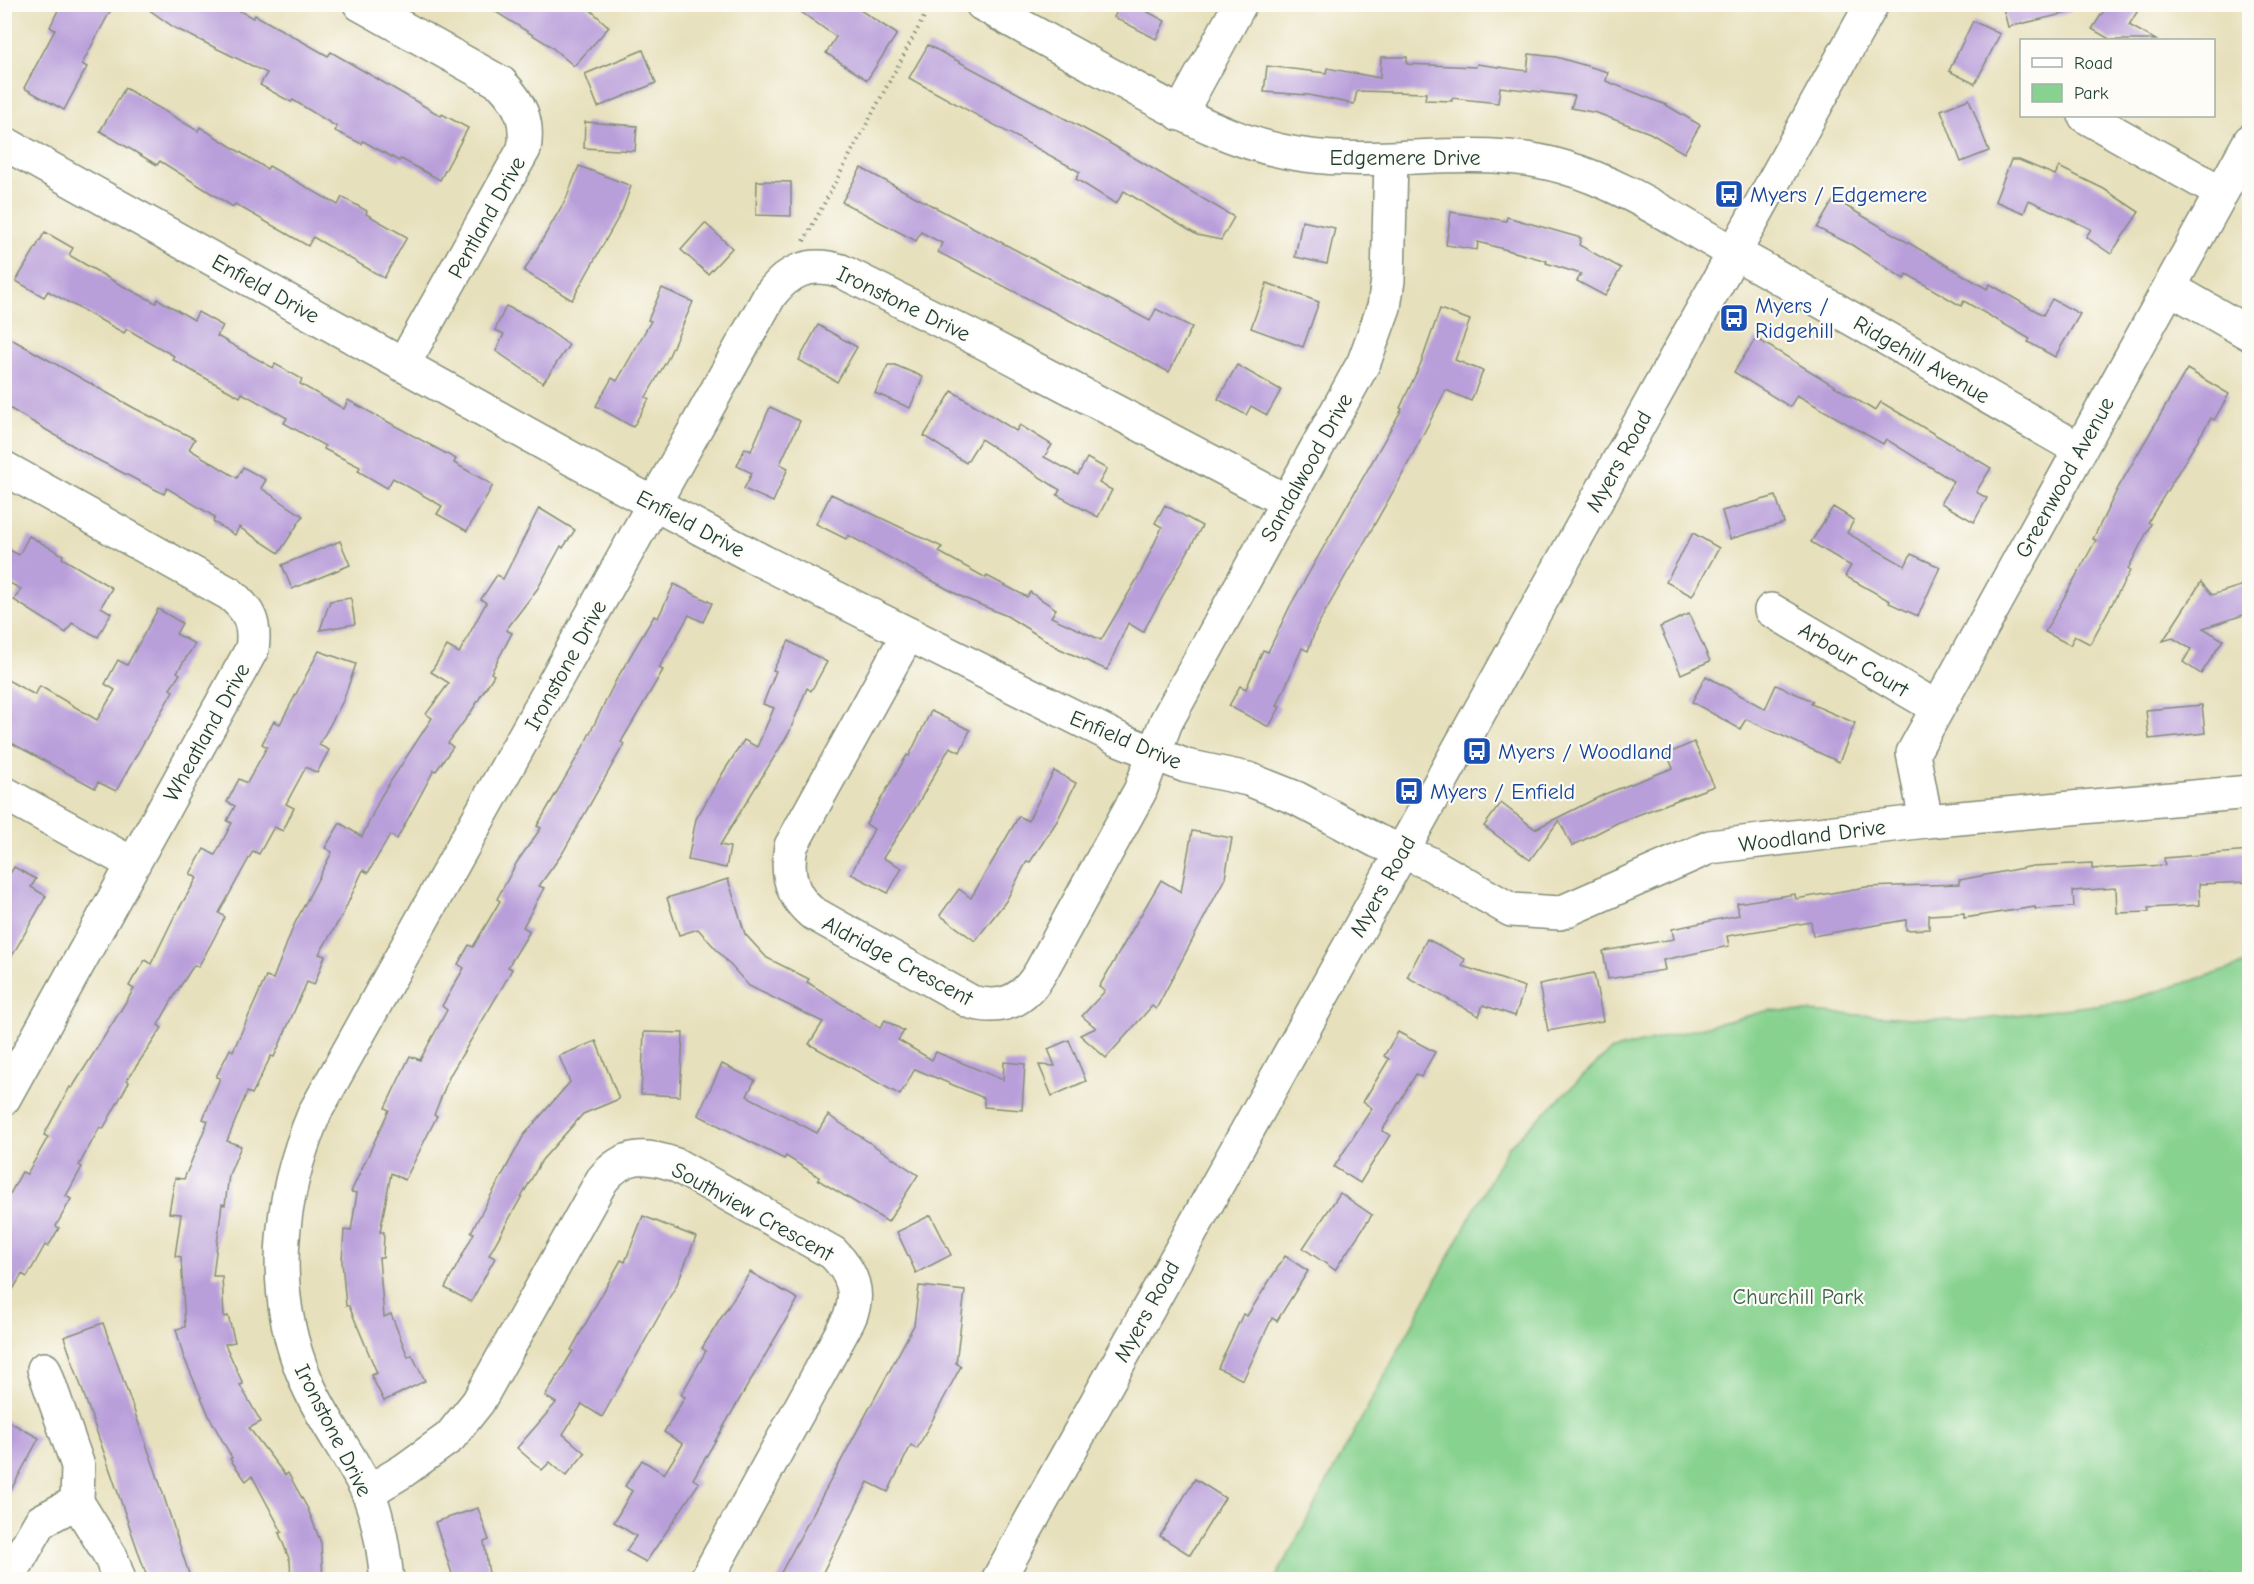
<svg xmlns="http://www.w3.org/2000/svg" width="2254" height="1584" font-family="'Comic Neue',sans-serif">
<rect width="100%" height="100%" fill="#fdfcf7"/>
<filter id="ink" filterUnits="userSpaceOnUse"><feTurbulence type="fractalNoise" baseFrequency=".0167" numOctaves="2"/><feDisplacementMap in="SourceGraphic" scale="12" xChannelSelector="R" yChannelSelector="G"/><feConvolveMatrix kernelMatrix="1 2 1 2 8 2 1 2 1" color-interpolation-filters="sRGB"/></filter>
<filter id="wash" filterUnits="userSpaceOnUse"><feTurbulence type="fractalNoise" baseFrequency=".008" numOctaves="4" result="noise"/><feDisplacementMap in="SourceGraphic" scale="24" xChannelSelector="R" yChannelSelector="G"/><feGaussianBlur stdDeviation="1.35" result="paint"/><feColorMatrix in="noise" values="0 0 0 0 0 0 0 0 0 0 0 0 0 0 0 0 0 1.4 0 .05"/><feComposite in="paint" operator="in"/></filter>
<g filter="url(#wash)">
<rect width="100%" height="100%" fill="#e7e0bc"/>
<polygon fill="#87d28f" stroke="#538862" stroke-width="1.5" points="2249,963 2249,1579 1275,1579 1508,1147 1610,1051 1770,1010 1967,1021 2126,1001"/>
<g id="blocks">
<g fill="#b99fda">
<polygon points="61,4 114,4 82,64 87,67 64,110 24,88 55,30 50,27"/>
<polygon points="141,4 227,4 253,18 255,15 328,56 331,52 441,116 442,114 468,128 440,180 401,159 399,161 363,141 362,144 335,131 337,127 293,100 291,102 260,85 267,73 175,28"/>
<polygon points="483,4 584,4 609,27 574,66 549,45"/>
<polygon points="790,4 851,4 897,34 867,80 826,53 836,37"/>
<polygon points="1121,4 1133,4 1165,21 1156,39 1114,17"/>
<polygon points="2002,4 2070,4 2071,12 2008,27"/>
<polygon points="2108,4 2142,4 2129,25 2156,40 2111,40 2092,29"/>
<polygon points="1973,21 2000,34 1975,84 1949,71"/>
<polygon points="928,45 1101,138 1234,217 1221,240 1197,235 1124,191 1116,204 1076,179 1080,172 909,78"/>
<polygon points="643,50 656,83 598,107 585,74"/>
<polygon points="1529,54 1556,57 1608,72 1606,81 1666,105 1700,125 1684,153 1650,133 1597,113 1571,108 1575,96 1500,87 1498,103 1452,98 1452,101 1425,100 1426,93 1357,91 1354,104 1308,95 1264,92 1267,66 1326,73 1327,68 1380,78 1381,57 1407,57 1407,64 1476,67 1477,64 1527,71"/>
<polygon points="125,88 198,131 200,127 267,169 269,166 338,205 342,197 367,211 366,214 407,237 384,278 313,237 308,246 235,204 233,207 160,161 157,165 100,131"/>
<polygon points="1969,99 1989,151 1961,162 1941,110"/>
<polygon points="585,122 637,126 635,151 584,148"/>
<polygon points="2011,160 2019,160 2055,175 2059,167 2104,189 2139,212 2111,254 2086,237 2091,229 2029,200 2024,213 1995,201"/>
<polygon points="579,166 631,186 622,211 572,300 524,271 566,199"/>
<polygon points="861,168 1150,321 1156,309 1192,327 1169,372 938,252 942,243 921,232 916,241 842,202"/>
<polygon points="757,181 791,182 791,216 756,215"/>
<polygon points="1834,199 1987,289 1990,284 2043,315 2052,299 2080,314 2055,357 2028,342 2030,339 1964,301 1961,306 1907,274 1904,279 1852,245 1817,228"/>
<polygon points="1451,212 1506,221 1507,217 1581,238 1579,245 1621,268 1605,296 1577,281 1581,274 1546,263 1547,261 1478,242 1477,250 1446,245"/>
<polygon points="1302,221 1335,228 1327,264 1295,257"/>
<polygon points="705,223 732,248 708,274 681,250"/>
<polygon points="45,232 73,248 69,255 117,283 156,303 158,299 194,320 198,312 223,326 217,336 273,368 275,364 302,379 300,384 344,409 348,400 456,459 454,463 493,485 467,531 437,514 442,506 393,478 387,488 358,471 360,467 324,449 325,446 284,423 287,418 242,393 240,397 196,373 172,359 174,356 127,329 124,333 48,291 44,297 16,281"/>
<polygon points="1267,283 1319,302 1303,347 1251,328"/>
<polygon points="662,288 693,302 667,360 646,397 649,399 633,427 596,406 612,378 617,381 651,321 648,320"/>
<polygon points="506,306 531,318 569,345 543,383 496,351 504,334 495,330"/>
<polygon points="1440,309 1470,320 1455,360 1483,371 1471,401 1446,390 1399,481 1316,628 1308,651 1302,648 1277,706 1280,707 1269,727 1229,706 1240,686 1246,689 1263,650 1268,652 1290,606 1402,409 1400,408 1421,363"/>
<polygon points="818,325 857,347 837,382 799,360"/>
<polygon points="4,335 134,408 195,439 189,449 237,478 243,467 266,480 261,488 303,516 279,553 239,527 235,535 213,522 215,517 167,488 164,494 94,458 4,405"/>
<polygon points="1756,338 1875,411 1881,402 1991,468 1976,492 1987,498 1974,522 1941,503 1953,481 1886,439 1883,444 1797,395 1790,407 1734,372"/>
<polygon points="888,365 895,365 923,377 910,408 875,393"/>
<polygon points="1237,365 1281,390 1267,415 1251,406 1246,415 1218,399"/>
<polygon points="2187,369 2229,394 2214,420 2211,418 2148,522 2151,524 2128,569 2130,571 2090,644 2075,636 2070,645 2045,632 2096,540 2093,539 2118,488"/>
<polygon points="952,391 1016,431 1020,425 1052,445 1044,457 1078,475 1087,458 1107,469 1099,483 1112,490 1098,517 1057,495 1060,490 981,439 966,463 924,436"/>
<polygon points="770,407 800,421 780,464 788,468 773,502 744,489 752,473 737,466 745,448 751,451"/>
<polygon points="831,494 942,547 939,552 986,578 987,576 1027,597 1030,592 1056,609 1051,617 1101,640 1140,574 1162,527 1155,523 1165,505 1202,526 1143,632 1128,623 1107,670 1058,648 1007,616 964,598 848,535 846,539 816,524"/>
<polygon points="1776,496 1784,523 1730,539 1722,511"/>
<polygon points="1833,507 1854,520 1847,533 1905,566 1911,554 1940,567 1918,616 1889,603 1890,601 1845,576 1851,566 1811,542"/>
<polygon points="539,508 575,530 563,548 561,546 538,588 506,630 512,633 491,673 494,675 471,712 448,743 453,747 436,771 434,770 397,839 390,835 368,873 363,870 343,914 319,954 325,956 314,985 307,982 274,1057 271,1056 252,1094 247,1092 227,1141 241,1146 229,1175 225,1205 222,1204 213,1276 222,1276 224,1317 228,1316 235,1342 225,1344 243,1384 240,1385 261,1422 249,1428 285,1475 288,1473 308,1509 321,1543 323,1580 291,1580 290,1561 279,1533 282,1532 252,1476 246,1481 230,1459 232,1458 210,1418 183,1355 176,1329 185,1327 181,1257 175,1256 181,1214 169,1213 175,1178 184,1179 208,1121 203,1119 220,1078 216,1077 230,1049 233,1051 266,977 273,979 294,925 332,852 325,848 340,823 362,837 381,796 432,718 426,714 449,683 431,672 447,646 459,653 486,603 481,599 497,575 503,579"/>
<polygon points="1693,533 1719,548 1692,596 1666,582"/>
<polygon points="29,536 63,555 62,558 112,588 101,607 111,613 98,637 72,623 66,633 14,600 21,589 4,580 4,547 19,555"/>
<polygon points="340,541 350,565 292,589 282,565"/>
<polygon points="2201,582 2212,595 2250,583 2250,613 2203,628 2223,640 2201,674 2183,662 2191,649 2173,638 2163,641"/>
<polygon points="674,584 712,603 703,622 689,615 659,668 663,670 621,742 624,744 562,854 539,886 544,888 523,927 530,931 508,967 512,969 503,986 450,1075 434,1115 437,1116 405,1180 391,1173 380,1232 384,1232 383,1258 379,1258 384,1317 391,1314 408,1357 412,1355 425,1381 384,1401 371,1375 377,1373 349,1306 346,1306 342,1261 344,1230 351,1231 357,1193 351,1192 389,1110 385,1108 410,1056 420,1060 447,1010 442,1006 464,968 458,964 469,945 473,947 500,901 497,899 517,862 541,828 537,826 583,747 616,680 654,616 658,618"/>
<polygon points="351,598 355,624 320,630 330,601"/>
<polygon points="158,609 182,623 176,634 195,644 177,672 180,674 170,689 173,691 116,791 98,782 95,788 4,739 4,678 35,695 40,686 97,720 115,690 105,684 118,660 127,665"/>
<polygon points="1689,614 1710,661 1681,674 1660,627"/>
<polygon points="789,641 827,662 811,691 807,688 789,733 720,845 730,847 726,868 688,860 696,819 724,771 744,740 757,747 774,708 763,704 776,671 773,670"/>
<polygon points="319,651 356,664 343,701 319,745 329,750 317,773 306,767 286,804 294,808 283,831 274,827 259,854 253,851 219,913 225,917 211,944 198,967 194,965 176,993 158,1025 162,1028 127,1080 129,1082 103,1129 100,1127 79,1165 82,1167 66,1196 71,1199 56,1226 59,1228 48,1247 45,1245 27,1277 22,1274 4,1305 4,1205 22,1172 27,1174 48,1137 44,1135 70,1087 72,1088 134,989 129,986 134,977 145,960 151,964 174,917 197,878 190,874 204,849 215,855 232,823 227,821 235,806 227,802 239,779 247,783 267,747 262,744 274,721 280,724"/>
<polygon points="1706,676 1765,709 1776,685 1813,701 1811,704 1855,723 1839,762 1746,719 1740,729 1692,702"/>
<polygon points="2202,705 2205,733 2149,739 2146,710"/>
<polygon points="931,711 970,730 960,752 950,747 916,807 883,858 902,868 888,893 851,874 874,829 866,824 907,755 909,756"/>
<polygon points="1694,742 1714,786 1619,822 1572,846 1559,820 1530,860 1484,826 1501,803 1535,829 1605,794 1673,768 1667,754"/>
<polygon points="1054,771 1076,783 1057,821 1030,862 1027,861 1006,901 975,941 940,915 959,889 971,898 1019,816 1028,821"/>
<polygon points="1192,831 1232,838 1225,878 1156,1009 1152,1006 1106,1058 1080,1035 1096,1028 1082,1016 1105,991 1099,987 1161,880 1181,892"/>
<polygon points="2250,851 2250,882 2199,884 2200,905 2148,908 2149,912 2117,913 2116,888 2073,891 2074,907 2035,909 2035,907 1964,918 1964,913 1929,915 1929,929 1906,930 1906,920 1813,936 1811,922 1727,936 1729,946 1663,960 1665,970 1608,979 1603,951 1674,939 1672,929 1739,915 1737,903 1795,894 1796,899 1866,887 1959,884 1959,880 2033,866 2092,863 2092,869 2165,865 2164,858"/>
<polygon points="14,867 36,879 31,887 46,896 4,970 4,884"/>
<polygon points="728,879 745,934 767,958 809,979 807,982 880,1028 885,1020 904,1031 898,1040 932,1060 936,1052 1003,1080 1004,1062 1025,1064 1022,1110 984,1107 984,1098 915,1069 900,1095 809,1044 823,1022 749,986 698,929 679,935 667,898"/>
<polygon points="1427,939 1465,959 1462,966 1525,987 1515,1016 1483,1005 1479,1016 1407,977"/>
<polygon points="1594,973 1603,1021 1548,1031 1539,984"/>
<polygon points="644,1032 683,1033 680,1096 641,1094"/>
<polygon points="1398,1032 1435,1052 1421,1077 1416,1074 1382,1131 1390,1135 1360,1183 1334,1167 1372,1108 1363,1102 1389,1059 1384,1056"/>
<polygon points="1069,1040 1086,1081 1052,1096 1039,1065 1055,1066 1048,1049"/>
<polygon points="596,1041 619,1099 583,1114 542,1160 489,1255 495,1258 471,1302 445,1288 474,1233 471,1232 524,1135 570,1082 559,1056"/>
<polygon points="722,1064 755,1080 747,1096 817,1133 828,1115 918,1175 888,1222 818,1180 819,1177 786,1156 784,1159 698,1115"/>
<polygon points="1340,1193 1372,1215 1335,1270 1303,1248"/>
<polygon points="931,1215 951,1255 916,1273 897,1232"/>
<polygon points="643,1216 696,1237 677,1284 602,1417 582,1404 563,1434 585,1453 566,1476 550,1462 542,1470 517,1448 556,1403 545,1396 573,1351 571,1350 621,1260 625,1262"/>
<polygon points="1285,1256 1308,1271 1277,1321 1272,1318 1243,1380 1218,1368 1243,1314 1247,1316"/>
<polygon points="750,1272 798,1299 693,1479 699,1483 646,1562 626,1551 636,1536 614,1522 632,1491 625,1486 642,1460 664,1474 683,1444 664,1432 685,1397 681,1395 706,1351 702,1348"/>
<polygon points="919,1286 965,1291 956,1363 961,1366 917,1449 911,1445 888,1492 868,1482 819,1580 777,1580 914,1325"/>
<polygon points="103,1323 156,1472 191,1580 148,1580 64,1337"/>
<polygon points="4,1419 39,1438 4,1503"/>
<polygon points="1195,1479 1225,1498 1190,1555 1160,1536"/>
<polygon points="478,1508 489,1540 484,1542 490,1580 454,1580 435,1522"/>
</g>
</g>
</g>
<g filter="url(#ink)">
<use href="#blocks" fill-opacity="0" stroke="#838e78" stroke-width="1.5"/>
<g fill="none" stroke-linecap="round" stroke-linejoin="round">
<g stroke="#838e78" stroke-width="36">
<g id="minor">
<path d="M360,4L501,83C520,103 529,121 524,149L403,365"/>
<path d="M982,4C1028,30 1074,55 1120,80C1179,113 1236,146 1304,155C1390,167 1479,142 1563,167C1623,184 1677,222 1731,251C1848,315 1963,383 2079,449"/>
<polyline points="1180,114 1240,4"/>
<polyline points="2085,116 2220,192"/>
<polyline points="4,143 630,491 762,561 1121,740 1186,766 1248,779 1296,798 1377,841 1429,863 1511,910 1560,913 1710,847 1926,821 2250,792"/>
<polyline points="2170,288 2250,334"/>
<path d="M4,468L230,594C249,610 256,623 252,649L4,1098"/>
<polyline points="1771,610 1936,707"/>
<path d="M908,634L791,846C786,872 790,894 811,912L971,1002C1003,1011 1024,1000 1040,973L1140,791L1166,722L1364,362L1384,307L1388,280L1391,160"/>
<polyline points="4,793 133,864"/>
<polyline points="1926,821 1913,753 2250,141"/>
<polyline points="44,1369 78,1466 77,1502 111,1557 119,1580"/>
<path d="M368,1492L403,1471L450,1437L478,1402L602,1180C624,1153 645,1154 676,1165L833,1253C853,1273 861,1295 848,1321L706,1580"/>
<polyline points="7,1580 41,1521 77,1502"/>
<path d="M387,1580C384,1551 379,1517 367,1490C349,1453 323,1420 307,1383C268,1294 278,1199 315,1112L770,295C789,270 810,261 841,271L983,342L1286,501"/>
</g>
</g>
<g stroke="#838e78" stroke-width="36">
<polyline id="major" points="998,1580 1872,4"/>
</g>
<polyline stroke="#838e78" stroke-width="4" stroke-dasharray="1.5 4.5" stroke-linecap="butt" points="804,241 931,4"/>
<use href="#minor" stroke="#fff" stroke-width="33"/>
<use href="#major" stroke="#fff" stroke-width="33"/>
</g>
</g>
<defs>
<g id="bus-square" transform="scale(1.5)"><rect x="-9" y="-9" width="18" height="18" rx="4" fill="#1a4fb4" stroke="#fdfcf7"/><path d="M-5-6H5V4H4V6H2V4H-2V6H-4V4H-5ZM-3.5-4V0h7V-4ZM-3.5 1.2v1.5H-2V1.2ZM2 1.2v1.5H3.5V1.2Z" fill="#fff"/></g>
</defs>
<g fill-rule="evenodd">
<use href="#bus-square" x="1729" y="194"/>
<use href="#bus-square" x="1734" y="318"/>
<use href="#bus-square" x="1477" y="751"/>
<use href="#bus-square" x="1409" y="791"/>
</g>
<g text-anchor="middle" stroke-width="4.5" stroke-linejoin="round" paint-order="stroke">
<g font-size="22" fill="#1f3d34" stroke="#fdfcf7">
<text x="1405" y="165">Edgemere Drive</text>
<text transform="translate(486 217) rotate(-61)" y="8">Pentland Drive</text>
<text transform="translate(266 288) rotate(29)" y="8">Enfield Drive</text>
<text transform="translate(904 303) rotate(26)" y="8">Ironstone Drive</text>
<text transform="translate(1922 359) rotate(30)" y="8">Ridgehill Avenue</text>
<text transform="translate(1618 461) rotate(-61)" y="8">Myers Road</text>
<text transform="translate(1306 467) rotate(-61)" y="8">Sandalwood Drive</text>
<text transform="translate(2064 477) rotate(-61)" y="8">Greenwood Avenue</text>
<text transform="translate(691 523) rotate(28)" y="8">Enfield Drive</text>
<text transform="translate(1854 659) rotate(31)" y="8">Arbour Court</text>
<text transform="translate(565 665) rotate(-61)" y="8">Ironstone Drive</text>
<text transform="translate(206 732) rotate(-61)" y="8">Wheatland Drive</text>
<text transform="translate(1126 739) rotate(23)" y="8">Enfield Drive</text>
<text transform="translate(1812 835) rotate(-7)" y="8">Woodland Drive</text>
<text transform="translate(1382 886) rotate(-61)" y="8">Myers Road</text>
<text transform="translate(898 960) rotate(28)" y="8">Aldridge Crescent</text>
<text transform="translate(753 1211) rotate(29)" y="8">Southview Crescent</text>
<text transform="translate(1146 1311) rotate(-61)" y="8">Myers Road</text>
<text transform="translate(334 1430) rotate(63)" y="8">Ironstone Drive</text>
</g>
<g font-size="22" fill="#164399" stroke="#fdfcf7" text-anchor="start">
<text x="1750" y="202">Myers / Edgemere</text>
<text x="1755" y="313">Myers /<tspan x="1755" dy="25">Ridgehill</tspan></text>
<text x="1498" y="759">Myers / Woodland</text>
<text x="1430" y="799">Myers / Enfield</text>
</g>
<g font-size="22" fill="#39624b" stroke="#fdfcf7">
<text x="1798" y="1304">Churchill Park</text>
</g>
</g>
<rect width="2254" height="1584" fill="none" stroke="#fdfcf7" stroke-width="24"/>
<rect x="2020" y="39" width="195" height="78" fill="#fdfcf7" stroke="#a4b0a9" stroke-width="1.5"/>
<rect x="2032" y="58" width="30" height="9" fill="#ffffff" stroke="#a4b0a9" stroke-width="1.5"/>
<text x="2074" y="69" font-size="18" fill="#1f3d34">Road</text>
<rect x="2032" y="84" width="30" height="18" fill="#87d28f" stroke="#a4b0a9" stroke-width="1.5"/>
<text x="2074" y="99" font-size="18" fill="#1f3d34">Park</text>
</svg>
